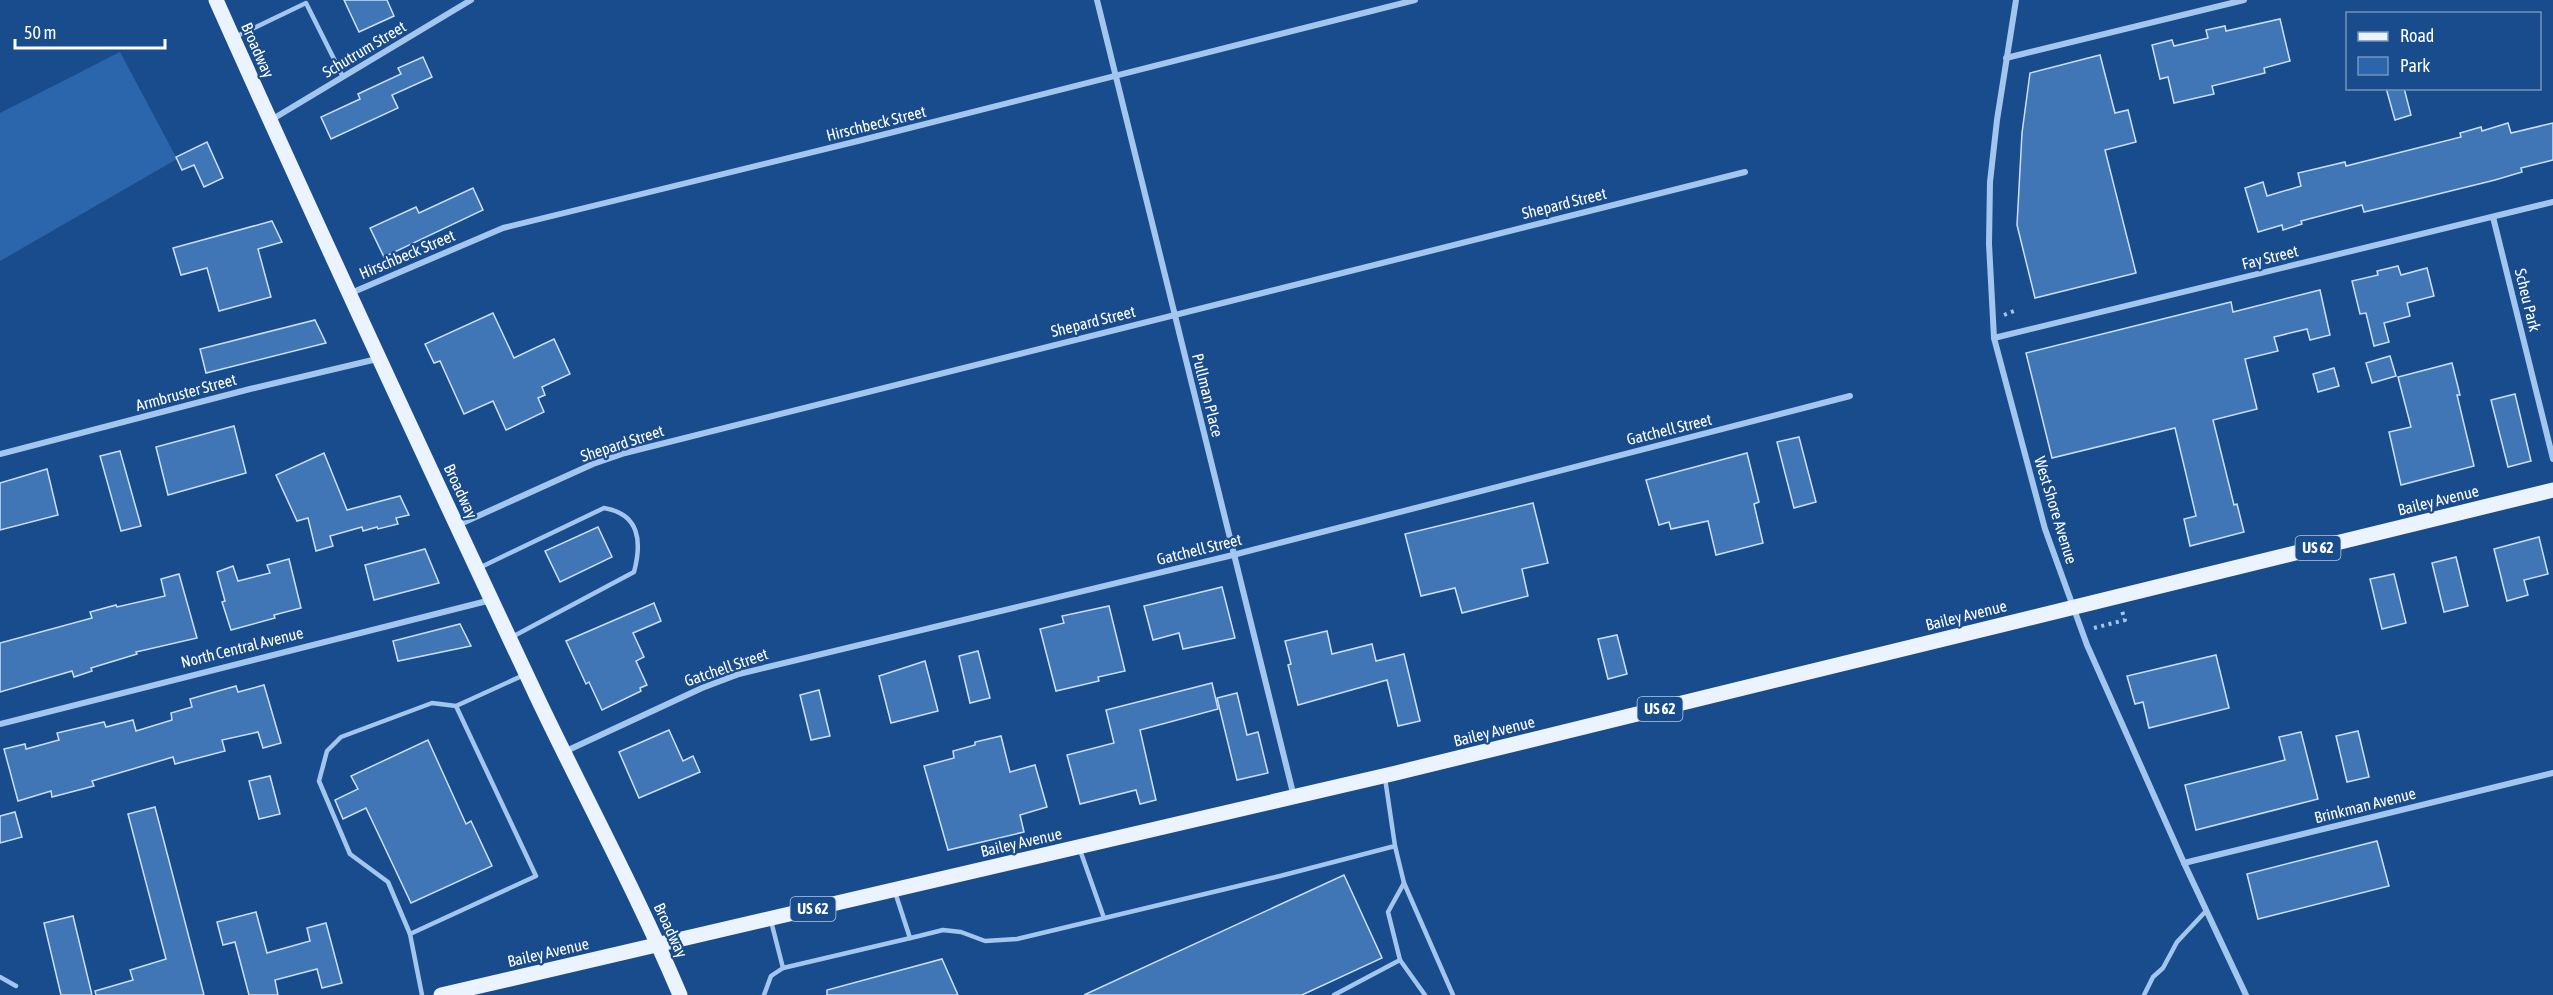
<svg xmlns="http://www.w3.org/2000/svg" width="2553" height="995" font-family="'Asap Condensed',sans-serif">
<rect width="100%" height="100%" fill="#184c8d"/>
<polygon fill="#2b66ac" points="120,52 177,159 0,261 0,113"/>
<g fill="#4076b6" stroke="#cae0fa" stroke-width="1.5">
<polygon points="344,0 387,0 394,16 359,32"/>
<polygon points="2280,19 2290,61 2264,68 2265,73 2212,86 2214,94 2174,103 2168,77 2160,79 2152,45 2172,40 2174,46 2208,38 2206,30 2225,26 2226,31"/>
<polygon points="2100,55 2115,113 2128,110 2136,142 2105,150 2136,273 2035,298 2017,225 2022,133 2030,73"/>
<polygon points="423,57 432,77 392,95 398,108 331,139 321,117 360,99 358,94 401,74 398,68"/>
<polygon points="2386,88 2404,88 2411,115 2395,120"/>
<polygon points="2508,123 2511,133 2553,123 2553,160 2521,168 2522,172 2495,180 2418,199 2364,212 2362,205 2301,221 2302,224 2283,230 2282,225 2258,232 2245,188 2263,182 2267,196 2301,186 2298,173 2345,162 2346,166 2461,137 2460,133 2481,127 2482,131"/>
<polygon points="207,142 223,178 204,187 194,165 182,170 176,157"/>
<polygon points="473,188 483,210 384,257 370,228 416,207 419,213"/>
<polygon points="272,221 282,242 258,249 271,297 219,311 207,268 181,275 173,248"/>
<polygon points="2398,266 2401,275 2427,268 2434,296 2407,303 2410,316 2384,323 2389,342 2374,346 2366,313 2360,314 2352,281 2378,275 2377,271"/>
<polygon points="2320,290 2330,335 2310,340 2307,329 2274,337 2278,351 2245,359 2257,409 2213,420 2234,505 2237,504 2244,532 2190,546 2184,519 2196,516 2175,428 2052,458 2026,353 2231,302 2233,312"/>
<polygon points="493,313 514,358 554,339 570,374 542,387 545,395 538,398 544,412 506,430 493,401 464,414 440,361 434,363 425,344"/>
<polygon points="315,320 326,343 206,373 200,349"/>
<polygon points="2390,356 2396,376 2372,383 2366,363"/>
<polygon points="2452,363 2460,395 2457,395 2474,466 2401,485 2389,432 2411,427 2398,377"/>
<polygon points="2334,368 2339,386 2318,392 2313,374"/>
<polygon points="2515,394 2531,461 2508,467 2491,400"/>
<polygon points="234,426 246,473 168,495 156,447"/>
<polygon points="1799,437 1816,502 1794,508 1777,442"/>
<polygon points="120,451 141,526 121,531 100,456"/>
<polygon points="324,453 347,510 400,496 409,515 396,518 398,524 378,529 377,527 363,531 362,527 330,536 333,546 316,551 308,518 297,521 276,475"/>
<polygon points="1747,453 1759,502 1754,504 1763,543 1716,555 1708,521 1671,529 1669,522 1659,525 1646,480"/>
<polygon points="47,469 58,515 0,530 0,483"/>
<polygon points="1533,503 1548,563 1522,569 1528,596 1462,613 1455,588 1421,596 1405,534"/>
<polygon points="598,527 612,557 560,582 545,551"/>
<polygon points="2539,537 2548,574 2524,580 2528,595 2507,601 2494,549"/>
<polygon points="425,549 439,583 374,600 365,565"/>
<polygon points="2456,557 2468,606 2444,612 2432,563"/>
<polygon points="289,559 301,608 274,615 275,618 231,630 222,602 225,601 217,572 233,566 238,581 270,573 267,565"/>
<polygon points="179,574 197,638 136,652 137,654 91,668 92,671 74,677 72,671 0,692 0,643 92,618 90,612 116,605 117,607 165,596 161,579"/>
<polygon points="2394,574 2406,623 2382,629 2370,579"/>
<polygon points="1222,587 1235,638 1183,649 1179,633 1153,640 1144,606"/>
<polygon points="654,603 661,621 633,633 644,657 636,661 647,685 640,688 641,691 602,710 589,682 586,684 566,641"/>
<polygon points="1109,606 1125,671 1098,677 1099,681 1056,691 1040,629 1064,623 1062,616"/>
<polygon points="460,624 471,646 398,661 393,641"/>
<polygon points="1327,631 1332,654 1372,644 1376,661 1404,654 1420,721 1398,726 1387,680 1298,705 1288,665 1291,664 1285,641"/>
<polygon points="1617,635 1627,674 1608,679 1598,639"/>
<polygon points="978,651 990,698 970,703 959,656"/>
<polygon points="2216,655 2229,708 2149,728 2143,702 2135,704 2127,676"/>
<polygon points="925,661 938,711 891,723 879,676"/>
<polygon points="1212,683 1218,709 1140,730 1156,800 1140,804 1136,790 1080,804 1067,755 1114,743 1106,710"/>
<polygon points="264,685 281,743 263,748 258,732 222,740 225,751 175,764 173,757 92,781 94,786 52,797 51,791 18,801 4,749 25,744 26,749 59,740 57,733 104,722 106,727 133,720 136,731 172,720 171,713 192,707 190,699 236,686 238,692"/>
<polygon points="819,690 830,736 811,740 800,695"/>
<polygon points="1237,693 1247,735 1258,732 1268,773 1237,780 1217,698"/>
<polygon points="669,730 683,761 693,756 700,772 639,798 619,752"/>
<polygon points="2358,731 2369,777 2347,782 2336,736"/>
<polygon points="2301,732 2318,799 2196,830 2185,785 2285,760 2279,737"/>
<polygon points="1001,736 1010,772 1035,765 1047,807 1020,815 1024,832 948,850 924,766 954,758 953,751 975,745 975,742"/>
<polygon points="428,740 466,824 471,821 492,866 411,903 366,808 343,819 335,800 358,789 351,776"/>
<polygon points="270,776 280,814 259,819 249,781"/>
<polygon points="155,807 204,995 96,995 95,991 133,980 130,970 166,959 128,814"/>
<polygon points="15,812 22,837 0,843 0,816"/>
<polygon points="2377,841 2389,886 2258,919 2247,874"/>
<polygon points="1344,875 1382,958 1302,995 1084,995"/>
<polygon points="256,912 267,953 310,941 307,928 326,923 342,983 322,988 317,969 275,980 278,995 249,995 235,942 223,945 217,922"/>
<polygon points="73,916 92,995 61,995 44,923"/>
<polygon points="942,959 958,995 827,995 827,990"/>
</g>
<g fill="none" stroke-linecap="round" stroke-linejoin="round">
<g stroke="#a3c6ef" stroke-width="4" stroke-dasharray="3 4.5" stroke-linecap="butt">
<polyline points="2004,315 2014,311"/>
<polyline points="2094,628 2125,620 2122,611"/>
</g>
<g stroke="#a3c6ef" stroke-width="4.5">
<polyline points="235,37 306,3 343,77"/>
<path d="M479,568L604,508C640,514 642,542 634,572L512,637"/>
<polyline points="1395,846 1404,883 1453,995"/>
<polyline points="1080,850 1104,918"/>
<polyline points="895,892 910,938"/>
<polyline points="771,921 783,968"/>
<polyline points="410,934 536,876 456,706"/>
<polyline points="1400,960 1388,912 1404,883"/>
<polyline points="0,977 16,986"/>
<polyline points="422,995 410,934 388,882 350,854 319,781 327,751 341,737 432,703 456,706 524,675"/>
<polyline points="764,995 771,976 783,968 919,936 943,930 961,932 985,941 1017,939 1280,876 1395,846 1385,778"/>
<polyline points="1334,995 1400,960 1425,995"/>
<polyline points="2144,995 2153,977 2163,968 2177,942 2206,911"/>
</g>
<g stroke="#a3c6ef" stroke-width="6">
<polyline points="1097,0 1294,797"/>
<polyline points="2016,0 1997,120 1990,182 1989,244 1994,338 2045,529 2087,645 2184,863 2246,995"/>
<polyline points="2006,58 2244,0"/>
<polyline points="271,120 471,0"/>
<polyline points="2493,217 2553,459"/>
<polyline points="351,293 503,228 862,140 1415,0"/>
<polyline points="1994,338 2553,202"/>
<polyline points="0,454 250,389 377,359"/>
<polyline points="458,525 593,464 625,453 1745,172"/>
<polyline points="0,724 491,600"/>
<polyline points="564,752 702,688 739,674 1233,555 1850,396"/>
<polyline points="2184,863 2553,773"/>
</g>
<g stroke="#ebf3ff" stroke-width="15">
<path d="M216,0C320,233 428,465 537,697C584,796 637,893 680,995"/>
<polyline points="441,995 1396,773 2553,490"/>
</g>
</g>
<g text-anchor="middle" stroke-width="4.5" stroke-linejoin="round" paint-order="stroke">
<g fill="#184c8d" stroke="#bac9dd" stroke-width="1.5">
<rect x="2295.5" y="536" width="45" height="24" rx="4.5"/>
<rect x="1637.5" y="697" width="45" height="24" rx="4.5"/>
<rect x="790.5" y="897" width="45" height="24" rx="4.5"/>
</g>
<g font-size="15" font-weight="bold" fill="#fff">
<text x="2318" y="553">US 62</text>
<text x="1660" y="714">US 62</text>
<text x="813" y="914">US 62</text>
</g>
<g font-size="16" fill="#fff" stroke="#184c8d">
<text transform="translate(364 49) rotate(-31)" y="6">Schutrum Street</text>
<text transform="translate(258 50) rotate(66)" y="6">Broadway</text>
<text transform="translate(876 123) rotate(-14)" y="6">Hirschbeck Street</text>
<text transform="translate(1564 203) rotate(-14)" y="6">Shepard Street</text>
<text transform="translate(407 254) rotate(-23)" y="6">Hirschbeck Street</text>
<text transform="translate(2270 257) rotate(-14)" y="6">Fay Street</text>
<text transform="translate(2528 300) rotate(76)" y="6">Scheu Park</text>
<text transform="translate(1093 321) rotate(-14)" y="6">Shepard Street</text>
<text transform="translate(186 392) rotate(-15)" y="6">Armbruster Street</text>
<text transform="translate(1208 395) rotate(76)" y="6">Pullman Place</text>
<text transform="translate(1669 429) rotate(-14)" y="6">Gatchell Street</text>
<text transform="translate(622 443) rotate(-18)" y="6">Shepard Street</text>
<text transform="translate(461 491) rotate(65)" y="6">Broadway</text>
<text transform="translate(2438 500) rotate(-14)" y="6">Bailey Avenue</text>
<text transform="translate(2056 510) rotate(73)" y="6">West Shore Avenue</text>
<text transform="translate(1199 549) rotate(-14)" y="6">Gatchell Street</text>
<text transform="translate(1966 615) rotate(-14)" y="6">Bailey Avenue</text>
<text transform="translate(242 647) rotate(-14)" y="6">North Central Avenue</text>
<text transform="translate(726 667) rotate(-19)" y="6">Gatchell Street</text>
<text transform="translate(1494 731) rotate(-14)" y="6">Bailey Avenue</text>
<text transform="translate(2365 805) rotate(-14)" y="6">Brinkman Avenue</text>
<text transform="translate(1021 842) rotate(-13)" y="6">Bailey Avenue</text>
<text transform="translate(671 930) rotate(65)" y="6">Broadway</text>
<text transform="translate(548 952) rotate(-13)" y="6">Bailey Avenue</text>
</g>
</g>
<rect x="2346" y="12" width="195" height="78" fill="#184c8d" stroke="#7494bb" stroke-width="1.5"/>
<rect x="2358" y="32" width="30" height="9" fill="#ebf3ff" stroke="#7494bb" stroke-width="1.5"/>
<text x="2400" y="42" font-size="18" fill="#ffffff">Road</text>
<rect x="2358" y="57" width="30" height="18" fill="#2b66ac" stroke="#7494bb" stroke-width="1.5"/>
<text x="2400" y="72" font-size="18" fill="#ffffff">Park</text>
<path d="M15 39v9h150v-9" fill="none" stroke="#ffffff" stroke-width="3"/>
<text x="24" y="39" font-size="18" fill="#ffffff" stroke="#184c8d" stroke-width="4.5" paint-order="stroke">50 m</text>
</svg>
